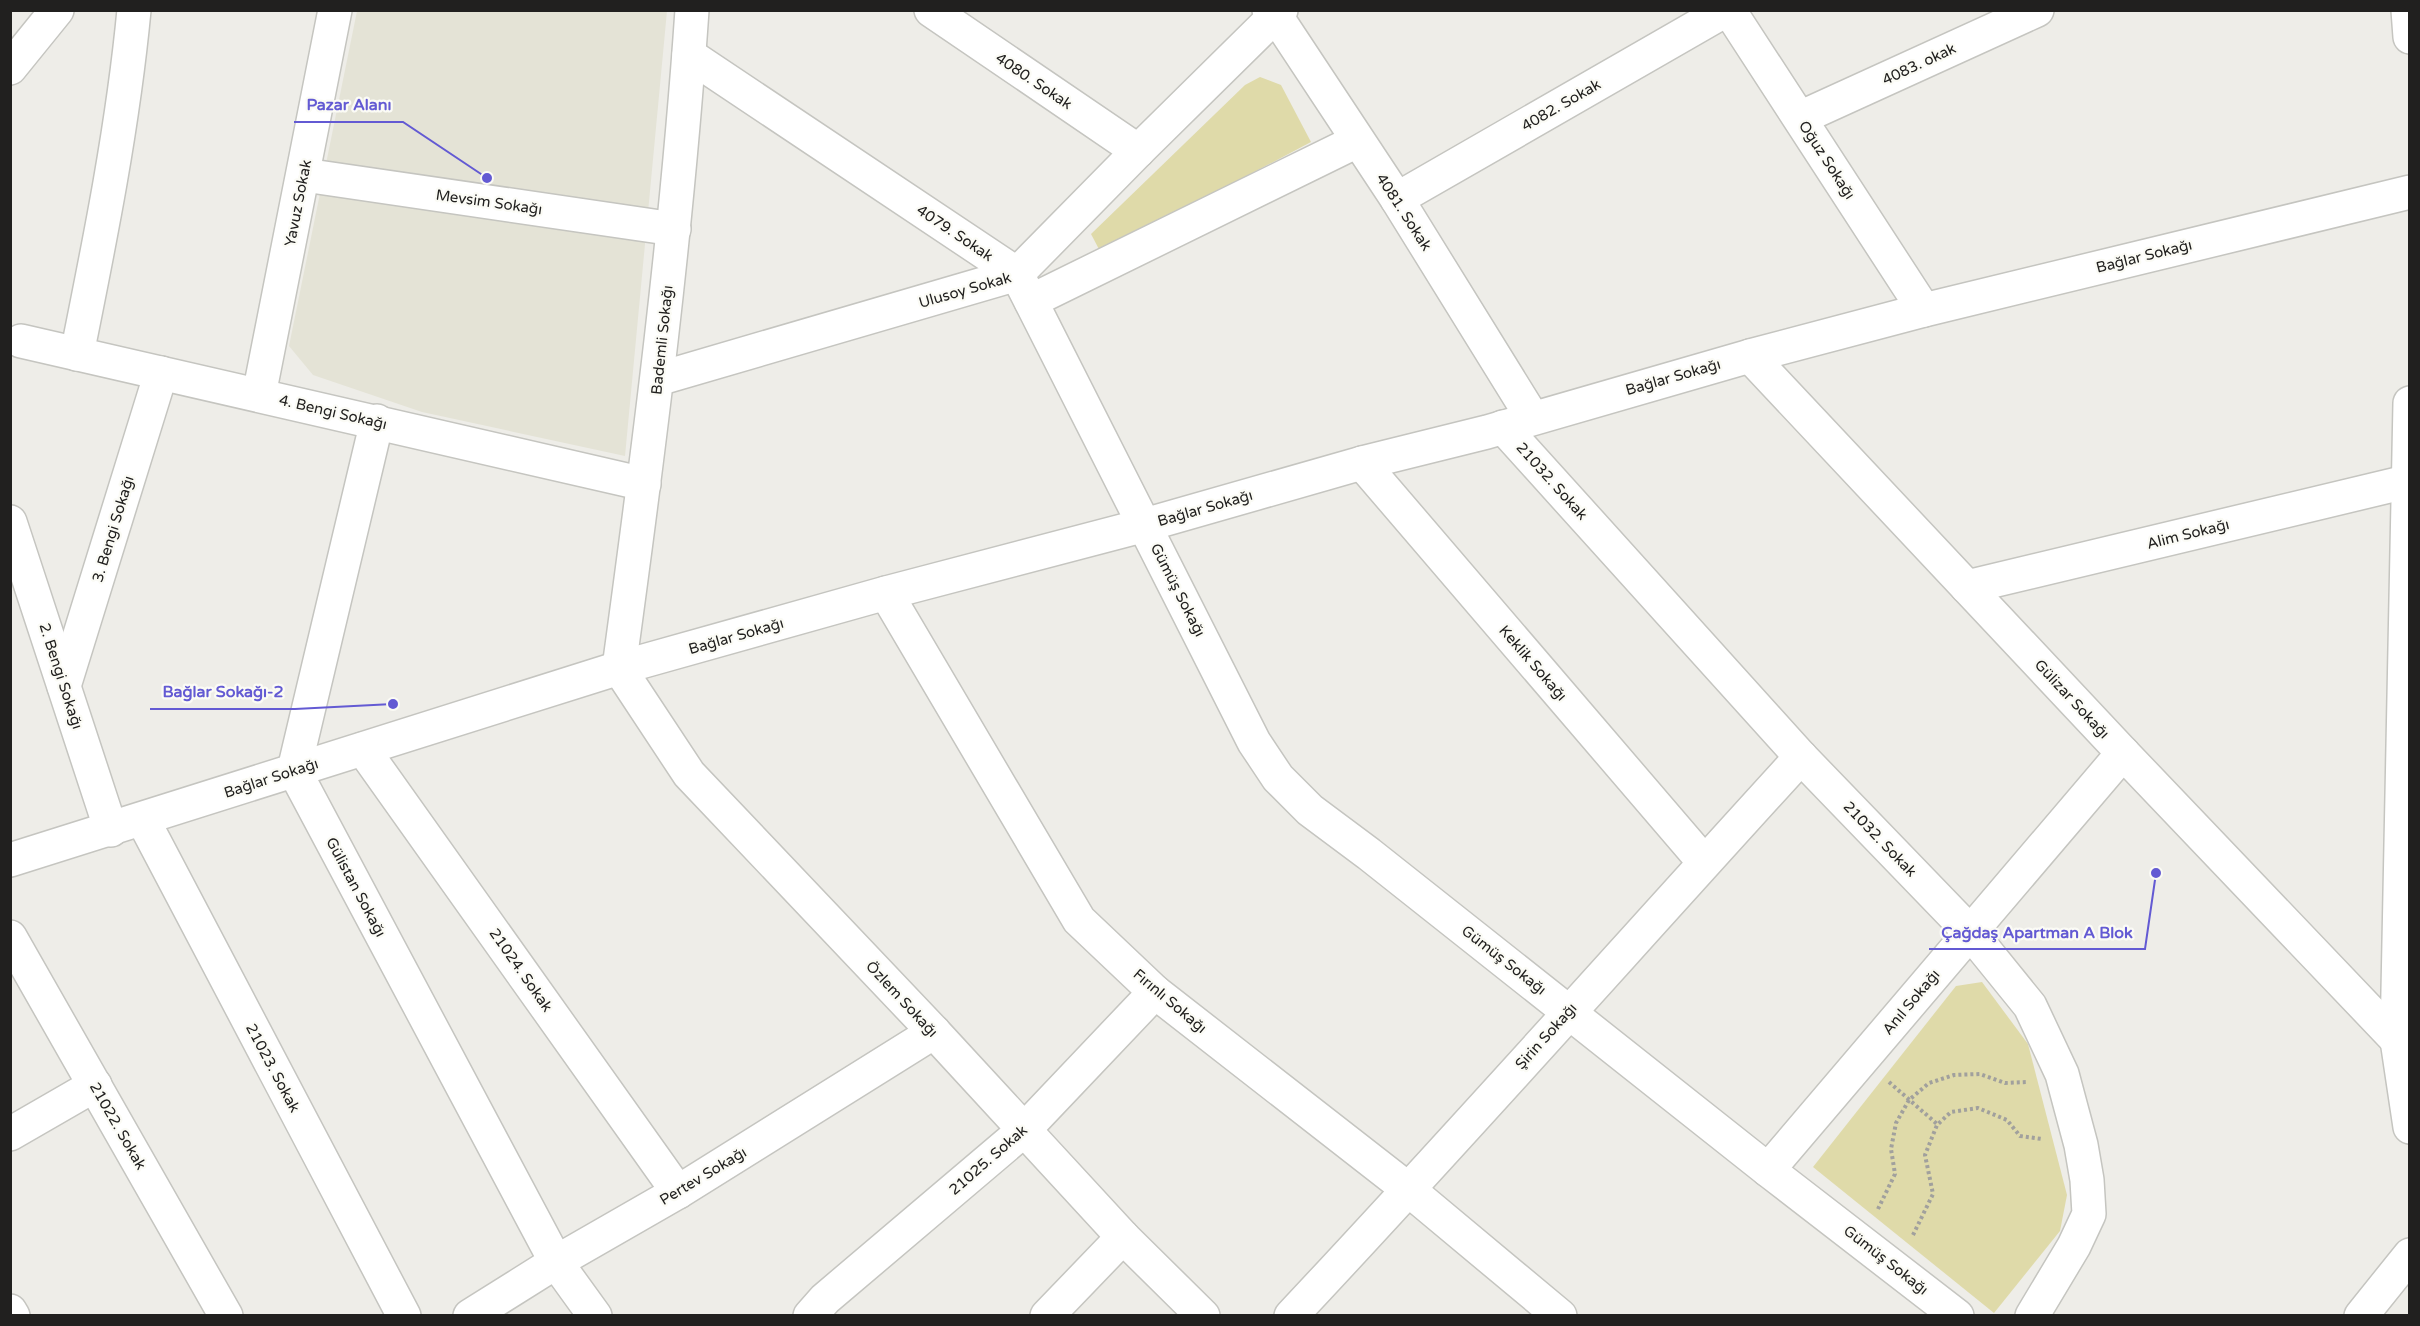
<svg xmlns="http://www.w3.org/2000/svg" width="2420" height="1326" font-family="'Varela Round',sans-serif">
<rect width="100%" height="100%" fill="#eeede8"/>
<polygon fill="#e4e3d6" points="357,11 667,11 625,456 422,412 313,375 289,346"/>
<g fill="#dfdaa9">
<polygon points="1260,77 1281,85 1311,142 1101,253 1091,234 1245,85"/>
<polygon points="1982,982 2028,1044 2067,1195 2060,1231 1994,1313 1813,1167 1956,986"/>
</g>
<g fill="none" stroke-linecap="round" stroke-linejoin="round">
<g stroke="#c5c5c0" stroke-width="36">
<g id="street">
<path d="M692,10C677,231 649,449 619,668L689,774L934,1032L1123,1237L1203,1316"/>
<polyline points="931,10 1138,151"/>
<polyline points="1269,10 1276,16 1397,199 1532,417"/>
<polyline points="1729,10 1924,310"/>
<polyline points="689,55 1017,274 1254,742 1278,778 1310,810 1369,854 1768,1170 1957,1316"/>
<polyline points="10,68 57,10"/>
<polyline points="1800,118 2037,10"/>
<polyline points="304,175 674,229"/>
<polyline points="1397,199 1726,10"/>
<polyline points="1031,301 1357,141"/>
<polyline points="21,341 644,484"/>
<path d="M77,354C100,240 123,126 134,10"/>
<polyline points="1750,356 2123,753 2397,1040"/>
<polyline points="658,379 1017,274 1138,151 1281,10"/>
<polyline points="259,395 335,10"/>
<polyline points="377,421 294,770 556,1262 595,1316"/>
<polyline points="1503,427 1801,757 1970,932 2030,1006 2062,1074 2081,1145 2087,1180 2089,1214 2074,1246 2032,1316"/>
<polyline points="1362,463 1704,862"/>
<polyline points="10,522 111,830"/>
<polyline points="1967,587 2410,481"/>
<polyline points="886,593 1079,920 1155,992 1409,1190 1560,1316"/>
<polyline points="64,686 161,373"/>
<polyline points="363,749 678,1192"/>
<polyline points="143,820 404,1316"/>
<polyline points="10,937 226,1316"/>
<polyline points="10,1134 95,1085"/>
<polyline points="1768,1170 2123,753"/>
<polyline points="10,1311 13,1316"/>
<polyline points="470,1316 556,1262 678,1192 934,1032"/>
<polyline points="810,1316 825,1299 1023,1131 1155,992"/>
<polyline points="1047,1316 1123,1237"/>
<path d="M1291,1316C1464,1132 1631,943 1801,757"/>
<polyline points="2361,1316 2410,1255"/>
</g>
</g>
<g stroke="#c5c5c0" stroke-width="36">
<g id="secondary">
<polyline points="2408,10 2410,37"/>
<polyline points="2410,403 2397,1040 2410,1127"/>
<polyline points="10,860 619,668 886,593 1145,525 1362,463 1487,432 1750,356 1924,310 2410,192"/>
</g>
</g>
<g stroke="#a1a09d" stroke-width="4" stroke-dasharray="3 3" stroke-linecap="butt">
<polyline points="1889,1082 1937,1124"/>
<polyline points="1878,1209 1895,1174 1891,1149 1896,1123 1909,1100 1929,1083 1954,1075 1980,1074 2005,1083 2027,1082"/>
<polyline points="1913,1235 1933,1194 1925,1155 1937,1125 1951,1112 1978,1108 2007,1120 2020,1136 2042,1139"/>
</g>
<use href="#street" stroke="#fff" stroke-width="33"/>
<use href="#secondary" stroke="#fff" stroke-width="33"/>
</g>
<g text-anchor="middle" stroke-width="4.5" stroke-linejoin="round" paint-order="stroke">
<g font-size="15" fill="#21201f" stroke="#fbfbf5">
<text transform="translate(1919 64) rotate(-25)" y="5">4083. okak</text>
<text transform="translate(1034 81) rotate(34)" y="5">4080. Sokak</text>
<text transform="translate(1561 105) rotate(-30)" y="5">4082. Sokak</text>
<text transform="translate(1827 160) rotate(57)" y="5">Oğuz Sokağı</text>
<text transform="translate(489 202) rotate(8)" y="5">Mevsim Sokağı</text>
<text transform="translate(298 203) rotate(-79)" y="5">Yavuz Sokak</text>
<text transform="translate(1404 212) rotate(57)" y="5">4081. Sokak</text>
<text transform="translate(955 233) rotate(34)" y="5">4079. Sokak</text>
<text transform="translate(2144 256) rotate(-14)" y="5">Bağlar Sokağı</text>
<text transform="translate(965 290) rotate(-16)" y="5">Ulusoy Sokak</text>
<text transform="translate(662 340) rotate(-84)" y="5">Bademli Sokağı</text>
<text transform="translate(1673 377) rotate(-16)" y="5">Bağlar Sokağı</text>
<text transform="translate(333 412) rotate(13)" y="5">4. Bengi Sokağı</text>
<text transform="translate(1552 481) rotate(48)" y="5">21032. Sokak</text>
<text transform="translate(1205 508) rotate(-16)" y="5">Bağlar Sokağı</text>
<text transform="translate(113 529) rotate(-73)" y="5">3. Bengi Sokağı</text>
<text transform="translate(2188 534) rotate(-14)" y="5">Alim Sokağı</text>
<text transform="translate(1178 590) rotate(63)" y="5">Gümüş Sokağı</text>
<text transform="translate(736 636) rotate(-16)" y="5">Bağlar Sokağı</text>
<text transform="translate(1533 663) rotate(49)" y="5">Keklik Sokağı</text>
<text transform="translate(61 676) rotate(72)" y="5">2. Bengi Sokağı</text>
<text transform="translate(2072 699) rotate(47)" y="5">Gülizar Sokağı</text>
<text transform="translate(271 778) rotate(-18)" y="5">Bağlar Sokağı</text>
<text transform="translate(1880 839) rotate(46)" y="5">21032. Sokak</text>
<text transform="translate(356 887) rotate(62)" y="5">Gülistan Sokağı</text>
<text transform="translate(1504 960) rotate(38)" y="5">Gümüş Sokağı</text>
<text transform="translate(521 970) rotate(55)" y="5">21024. Sokak</text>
<text transform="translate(902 999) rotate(47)" y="5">Özlem Sokağı</text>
<text transform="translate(1170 1001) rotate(40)" y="5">Fırınlı Sokağı</text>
<text transform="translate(1911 1002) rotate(-50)" y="5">Anıl Sokağı</text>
<text transform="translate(1546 1036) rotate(-48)" y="5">Şirin Sokağı</text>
<text transform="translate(273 1068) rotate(62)" y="5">21023. Sokak</text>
<text transform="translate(118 1126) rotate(60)" y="5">21022. Sokak</text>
<text transform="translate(988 1160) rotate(-41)" y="5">21025. Sokak</text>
<text transform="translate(703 1176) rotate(-31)" y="5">Pertev Sokağı</text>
<text transform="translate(1886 1260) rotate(38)" y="5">Gümüş Sokağı</text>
</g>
</g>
<path fill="none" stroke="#635ad3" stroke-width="2" d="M487 178L403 122H294M393 704L295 709H150M2156 873L2145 949H1929"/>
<g fill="#635ad3" stroke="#fbfbf5" stroke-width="2">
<circle cx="487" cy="178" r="6"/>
<circle cx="393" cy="704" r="6"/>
<circle cx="2156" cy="873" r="6"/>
</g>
<g font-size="16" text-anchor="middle" font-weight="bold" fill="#635ad3" stroke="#fbfbf5" stroke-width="4.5" stroke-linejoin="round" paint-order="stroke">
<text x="349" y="110">Pazar Alanı</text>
<text x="223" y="697">Bağlar Sokağı-2</text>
<text x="2037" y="938">Çağdaş Apartman A Blok</text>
</g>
<rect width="2420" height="1326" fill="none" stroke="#21201f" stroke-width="24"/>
</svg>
